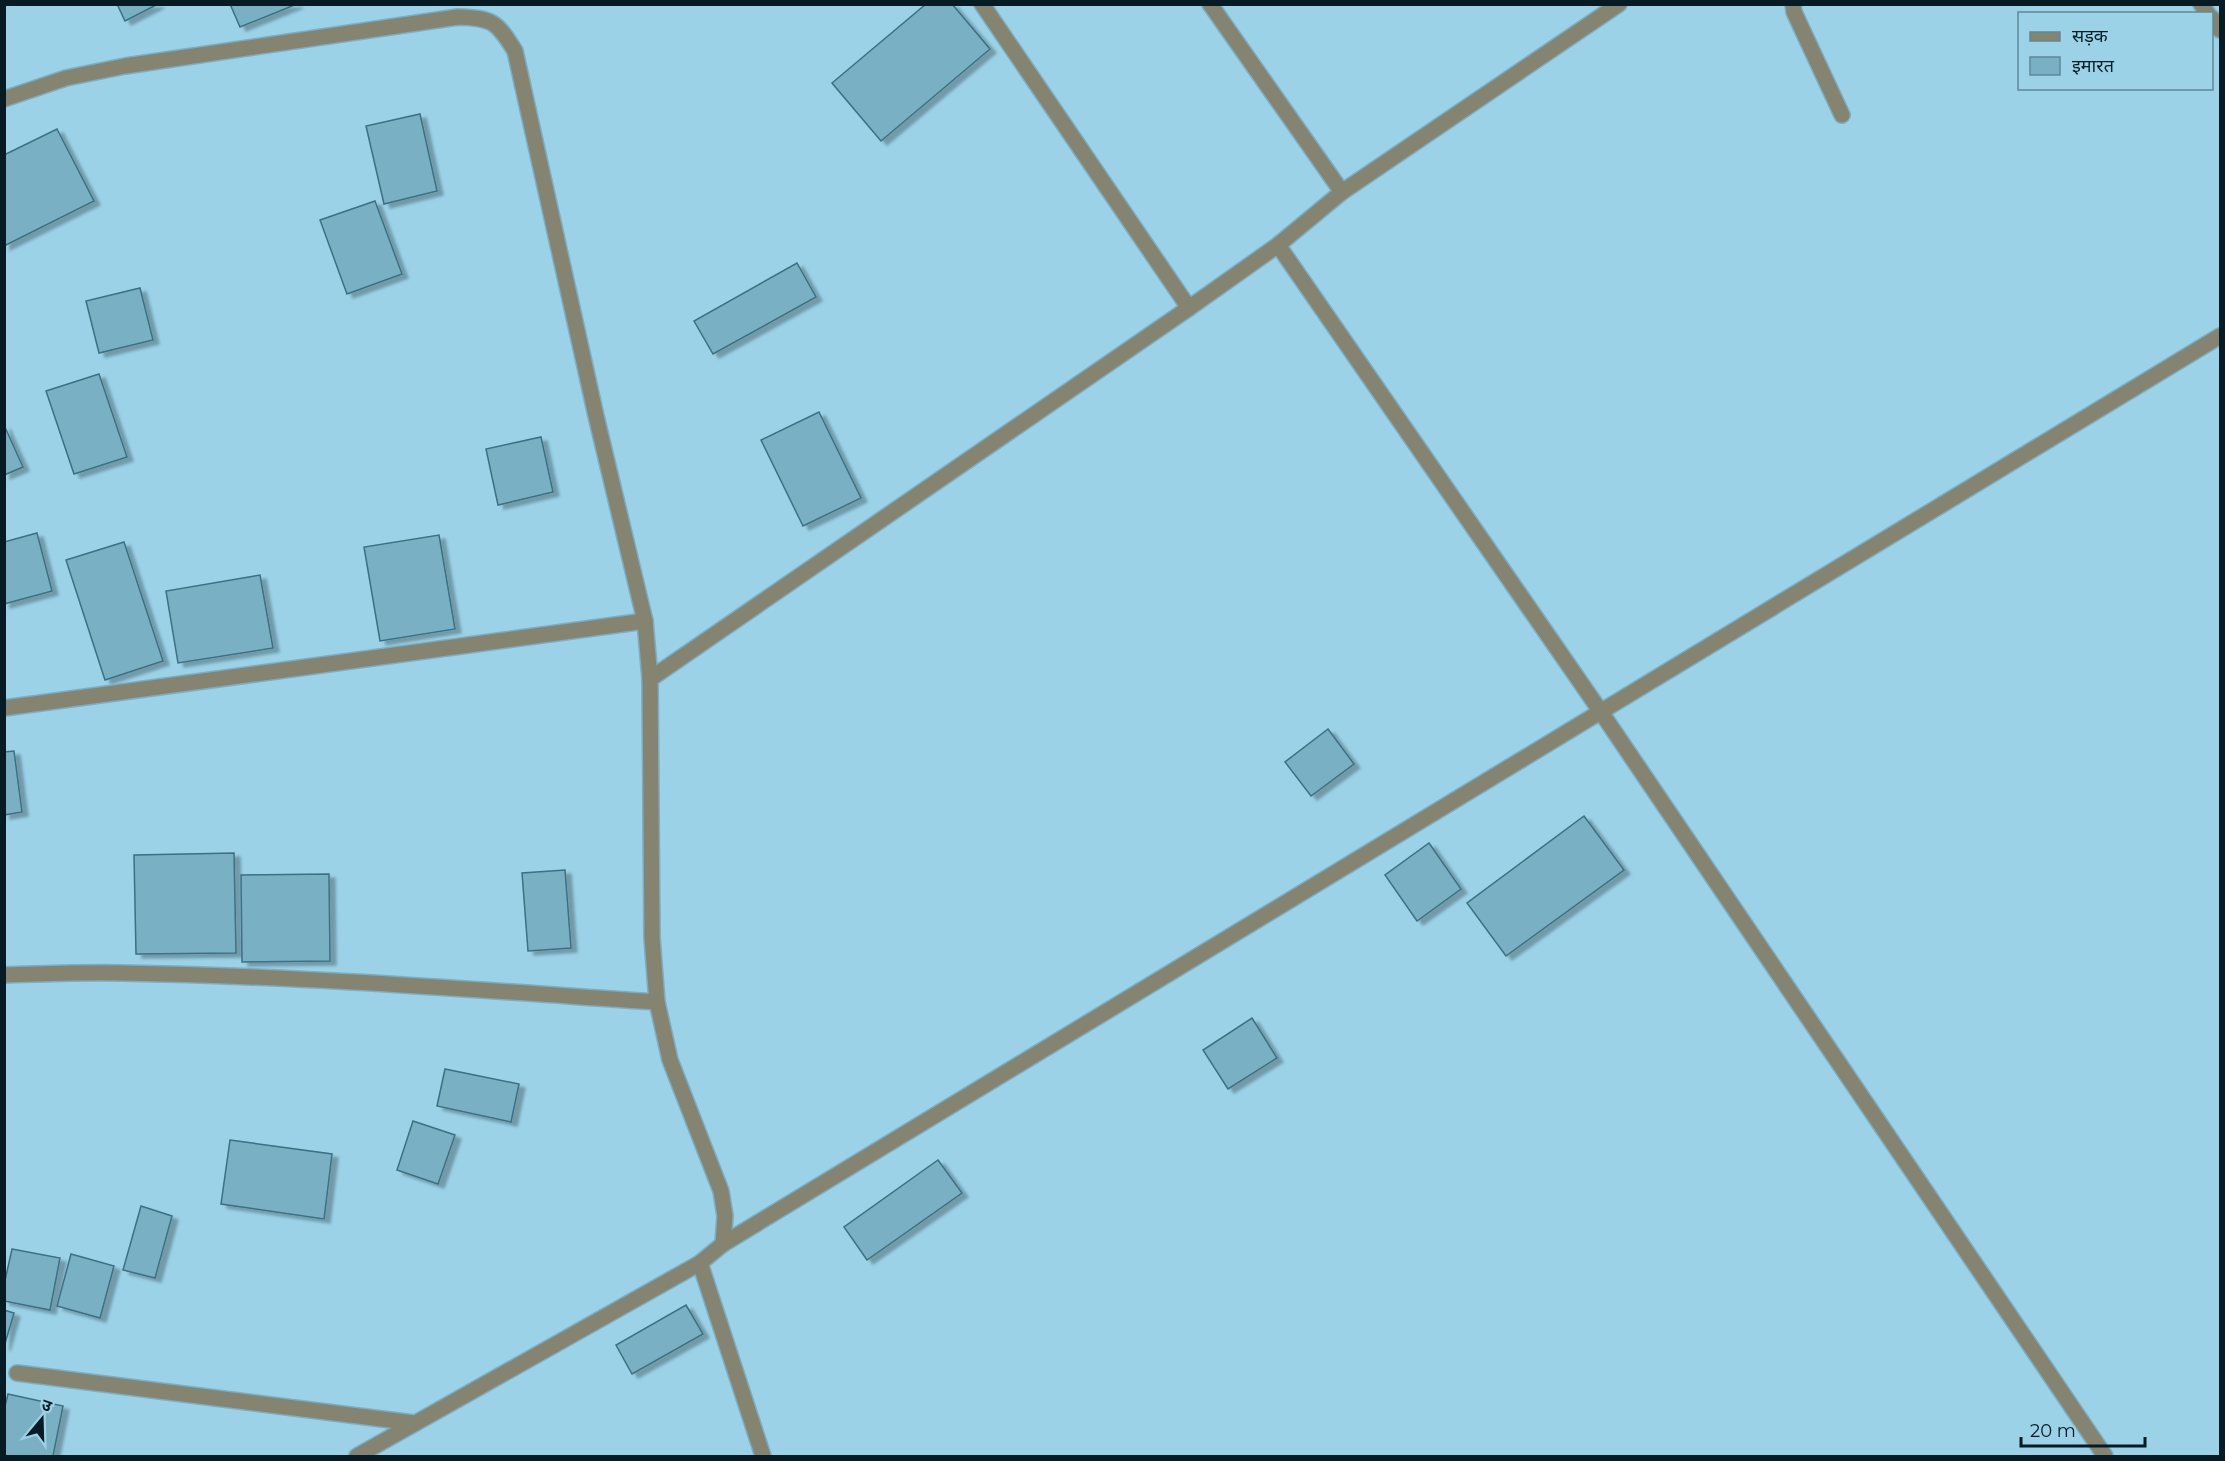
<svg xmlns="http://www.w3.org/2000/svg" width="2225" height="1461" font-family="Montserrat,'Noto Sans Devanagari',sans-serif">
<defs>
<filter id="shadow"><feDropShadow dx="6" dy="4" stdDeviation="1.5" flood-color="#0004"/></filter>
</defs>
<rect width="100%" height="100%" fill="#9bd2e7"/>
<g fill="#7ab0c4" stroke="#3c7083" stroke-width="1.5" filter="url(#shadow)">
<polygon points="117,4 158,4 125,21"/>
<polygon points="230,4 297,4 240,27"/>
<polygon points="926,4 952,4 990,49 881,141 832,83"/>
<polygon points="420,114 437,191 384,204 366,126"/>
<polygon points="57,129 94,201 4,246 4,155"/>
<polygon points="375,201 402,274 347,294 320,220"/>
<polygon points="797,263 816,297 713,354 694,321"/>
<polygon points="140,288 153,340 99,353 86,301"/>
<polygon points="99,374 127,457 74,474 46,391"/>
<polygon points="819,412 861,498 803,526 761,440"/>
<polygon points="4,425 23,467 4,475"/>
<polygon points="541,437 553,492 498,505 486,449"/>
<polygon points="37,533 52,591 4,604 4,542"/>
<polygon points="439,535 455,629 380,641 364,547"/>
<polygon points="124,542 163,661 105,680 66,560"/>
<polygon points="260,575 273,648 178,663 166,591"/>
<polygon points="1328,729 1354,764 1311,796 1285,762"/>
<polygon points="14,751 22,812 4,815 4,752"/>
<polygon points="1584,816 1624,870 1506,956 1467,903"/>
<polygon points="1429,843 1461,889 1417,921 1385,875"/>
<polygon points="234,853 236,953 136,954 134,855"/>
<polygon points="565,870 571,948 528,951 522,873"/>
<polygon points="329,874 330,961 242,962 241,875"/>
<polygon points="1252,1018 1277,1058 1228,1089 1203,1050"/>
<polygon points="445,1069 519,1084 511,1122 437,1106"/>
<polygon points="413,1121 455,1135 438,1184 397,1170"/>
<polygon points="230,1140 332,1154 324,1219 221,1204"/>
<polygon points="938,1160 962,1193 867,1260 844,1227"/>
<polygon points="141,1206 172,1216 155,1278 123,1270"/>
<polygon points="12,1249 60,1258 50,1310 4,1301 4,1285"/>
<polygon points="71,1254 114,1266 100,1318 57,1306"/>
<polygon points="686,1305 703,1334 632,1374 616,1345"/>
<polygon points="4,1310 14,1313 4,1347"/>
<polygon points="8,1394 63,1406 53,1456 4,1456 4,1410"/>
</g>
<g fill="none" stroke-linecap="round" stroke-linejoin="round">
<g stroke="#7dadc0" stroke-width="18">
<g id="lane">
<polyline points="1793,4 1794,12 1842,115"/>
<polyline points="700,1263 763,1456"/>
</g>
</g>
<g stroke="#7dadc0" stroke-width="18">
<g id="street">
<polyline points="982,4 1189,308"/>
<polyline points="1210,4 1342,192"/>
<polyline points="2201,4 2208,14"/>
<polyline points="2212,18 2220,30"/>
<path d="M4,99L66,78L125,66L458,17C493,18 497,22 515,51L596,416L645,621L650,679L652,938L657,1002L670,1060L721,1191L725,1216L723,1244L700,1263L357,1456"/>
<polyline points="1278,245 1601,712 2105,1456"/>
<polyline points="650,679 1189,308 1278,245 1342,192 1619,4"/>
<polyline points="4,708 645,621"/>
<path d="M4,975C44,974 83,972 122,973C301,976 479,990 657,1002"/>
<polyline points="723,1244 2220,336"/>
<polyline points="17,1373 414,1423"/>
</g>
</g>
<use href="#lane" stroke="#858471" stroke-width="15"/>
<use href="#street" stroke="#858471" stroke-width="15"/>
</g>
<rect width="2225" height="1461" fill="none" stroke="#061b23" stroke-width="12"/>
<rect x="2018" y="12" width="195" height="78" fill="#9bd2e7" stroke="#5f8999" stroke-width="1.5"/>
<rect x="2030" y="32" width="30" height="9" fill="#858471" stroke="#5f8999" stroke-width="1.5"/>
<text x="2072" y="42" font-size="18" fill="#061b23">सड़क</text>
<rect x="2030" y="57" width="30" height="18" fill="#7ab0c4" stroke="#5f8999" stroke-width="1.5"/>
<text x="2072" y="72" font-size="18" fill="#061b23">इमारत</text>
<g transform="translate(42 1419) rotate(19)" stroke="#9bd2e7" stroke-width="4.5" paint-order="stroke">
<path d="M0-4.5L10 22L0 15L-10 22Z" fill="#061b23"/>
<text y="-9" font-size="16" font-weight="bold" text-anchor="middle" fill="#061b23">उ</text>
</g>
<path d="M2021 1437v9h124v-9" fill="none" stroke="#061b23" stroke-width="3"/>
<text x="2030" y="1437" font-size="18" fill="#061b23" stroke="#9bd2e7" stroke-width="4.5" paint-order="stroke">20 m</text>
</svg>
